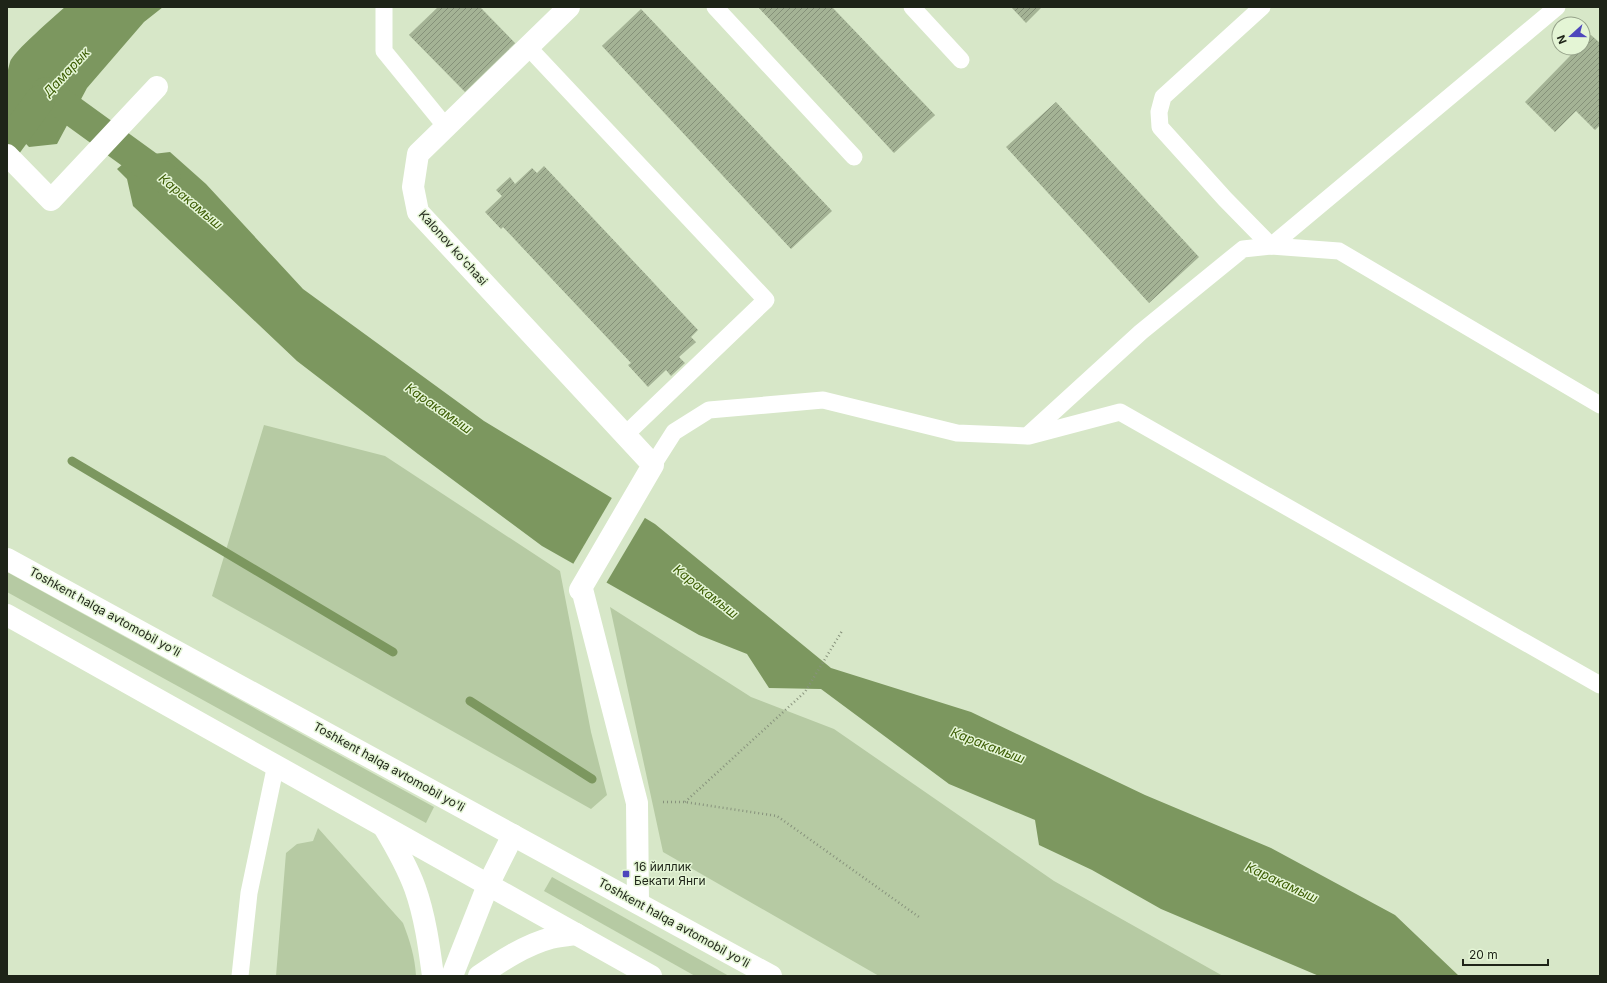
<svg xmlns="http://www.w3.org/2000/svg" width="1607" height="983" font-family="Inter,sans-serif">
<defs>
<pattern id="building-hatch" width="6" height="6" patternUnits="userSpaceOnUse"><rect width="6" height="6" fill="#a4b395"/><path d="M-1 1l2-2M0 6l6-6M5 7l2-2" fill="none" stroke="#859179"/></pattern>
</defs>
<rect width="100%" height="100%" fill="#d7e7c8"/>
<g fill="#b6caa3">
<polygon points="264,425 385,456 560,571 591,732 607,795 591,809 212,596"/>
<polygon points="7,572 434,807 426,823 7,592"/>
<polygon points="610,607 751,697 834,729 1054,881 1223,976 879,976 663,852"/>
<path d="M318,828L403,923C410,941 415,957 416,976H276L286,853L297,844L313,841Z"/>
<polygon points="552,877 729,976 695,976 544,891"/>
</g>
<g fill="#7c975f">
<path d="M65,7H163L144,22L87,88L57,144L29,147L7,124C7,104 4,81 10,62C12,53 56,15 65,7Z"/>
<polygon points="144,146 153,154 170,152 206,184 303,289 484,421 655,524 831,668 971,712 1145,795 1271,848 1395,915 1459,976 1319,976 1161,909 1092,870 1039,845 1035,820 949,784 821,689 769,688 747,654 699,635 542,546 418,454 297,361 133,206 127,179 117,169"/>
</g>
<polygon fill="#d7e7c8" points="613,496 646,516 605,585 572,566"/>
<g fill="none" stroke-linecap="round" stroke-linejoin="round">
<g stroke="#7c975f" stroke-width="9">
<polyline points="72,461 393,652"/>
<polyline points="470,701 592,779"/>
</g>
<g stroke="#7c975f" stroke-width="30">
<polyline points="46,92 166,179"/>
<polyline points="7,145 40,100"/>
</g>
</g>
<g fill="url(#building-hatch)">
<polygon points="438,7 480,7 515,43 465,92 409,35"/>
<polygon points="758,7 832,7 935,115 894,153"/>
<polygon points="1011,7 1042,7 1026,23"/>
<polygon points="641,9 832,211 791,249 602,46"/>
<polygon points="1591,35 1600,43 1600,125 1595,130 1576,111 1555,132 1525,102 1578,48 1583,48 1583,43"/>
<polygon points="1056,102 1199,257 1149,303 1006,147"/>
<polygon points="544,166 698,330 691,337 696,342 679,357 685,363 671,376 666,370 648,387 628,365 631,363 503,227 501,229 485,212 502,196 496,190 510,177 515,184 532,168 537,173"/>
</g>
<g fill="none" stroke-linecap="round" stroke-linejoin="round">
<g stroke="#87927c" stroke-width="2.5" stroke-dasharray="1 3" stroke-linecap="butt">
<polyline points="663,802 685,802 777,816 919,917"/>
<polyline points="685,802 805,692 842,631"/>
</g>
<g stroke="#fff" stroke-width="17">
<polyline points="384,7 384,51 446,127"/>
<polyline points="715,7 854,157"/>
<polyline points="912,7 961,60"/>
<polyline points="1262,7 1163,97 1159,112 1160,127 1225,199 1271,246 1557,7"/>
<polyline points="528,47 766,300 625,435"/>
<polyline points="1029,436 1120,412 1600,685"/>
<polyline points="653,465 674,432 709,410 823,400 957,433 1027,436 1141,332 1243,249 1271,246 1339,251 1600,405"/>
<polyline points="240,976 249,893 276,764"/>
</g>
<g stroke="#fff" stroke-width="22">
<polyline points="569,7 418,154 413,187 418,212 653,465 580,590 582,589 637,803 638,903"/>
<polyline points="7,155 51,200 157,87"/>
</g>
<g stroke="#fff" stroke-width="22">
<path d="M384,827C396,847 407,866 415,888C425,916 429,946 433,976"/>
<polyline points="452,976 488,885"/>
<path d="M479,976C501,961 525,945 551,938C559,936 568,935 576,934"/>
</g>
<g stroke="#fff" stroke-width="22">
<polyline points="7,559 771,976"/>
<path d="M7,615C222,734 436,856 651,976"/>
<polyline points="488,885 513,835"/>
</g>
</g>
<rect fill="#4d46bc" stroke="#e4f5d5" stroke-width="1.5" x="622" y="870" width="8" height="8" rx="2"/>
<g text-anchor="middle" stroke-width="3" stroke-linejoin="round" paint-order="stroke">
<g font-size="12" fill="#1e2418" stroke="#e4f5d5">
<text transform="translate(453 248) rotate(48)" y="4">Kalonov ko'chasi</text>
<text transform="translate(105 612) rotate(29)" y="4">Toshkent halqa avtomobil yo'li</text>
<text transform="translate(389 767) rotate(29)" y="4">Toshkent halqa avtomobil yo'li</text>
<text transform="translate(674 923) rotate(29)" y="4">Toshkent halqa avtomobil yo'li</text>
</g>
<g font-size="12" fill="#1e2418" stroke="#e4f5d5" text-anchor="start">
<text x="634" y="871">16 йиллик<tspan x="634" dy="14">Бекати Янги</tspan></text>
</g>
<g font-size="13" font-style="italic" fill="#3c5d04" stroke="#e4f5d5">
<text transform="translate(66 72) rotate(-47)" y="5">Дамарык</text>
<text transform="translate(191 201) rotate(40)" y="5">Каракамыш</text>
<text transform="translate(439 408) rotate(35)" y="5">Каракамыш</text>
<text transform="translate(706 591) rotate(38)" y="5">Каракамыш</text>
<text transform="translate(988 745) rotate(21)" y="5">Каракамыш</text>
<text transform="translate(1282 882) rotate(25)" y="5">Каракамыш</text>
</g>
</g>
<rect width="1607" height="983" fill="none" stroke="#1e2418" stroke-width="16"/>
<g transform="translate(1571 36) rotate(249)"><circle r="19" fill="#e4f5d5" stroke="#95a189"/>
<path d="M0-3L7 15L0 10L-7 15Z" fill="#4d46bc"/>
<text y="-6" font-size="11" font-weight="bold" text-anchor="middle" fill="#1e2418">N</text>
</g>
<path d="M1463 959v6h85v-6" fill="none" stroke="#1e2418" stroke-width="2"/>
<text x="1469" y="959" font-size="12" fill="#1e2418" stroke="#e4f5d5" stroke-width="3" paint-order="stroke">20 m</text>
</svg>
